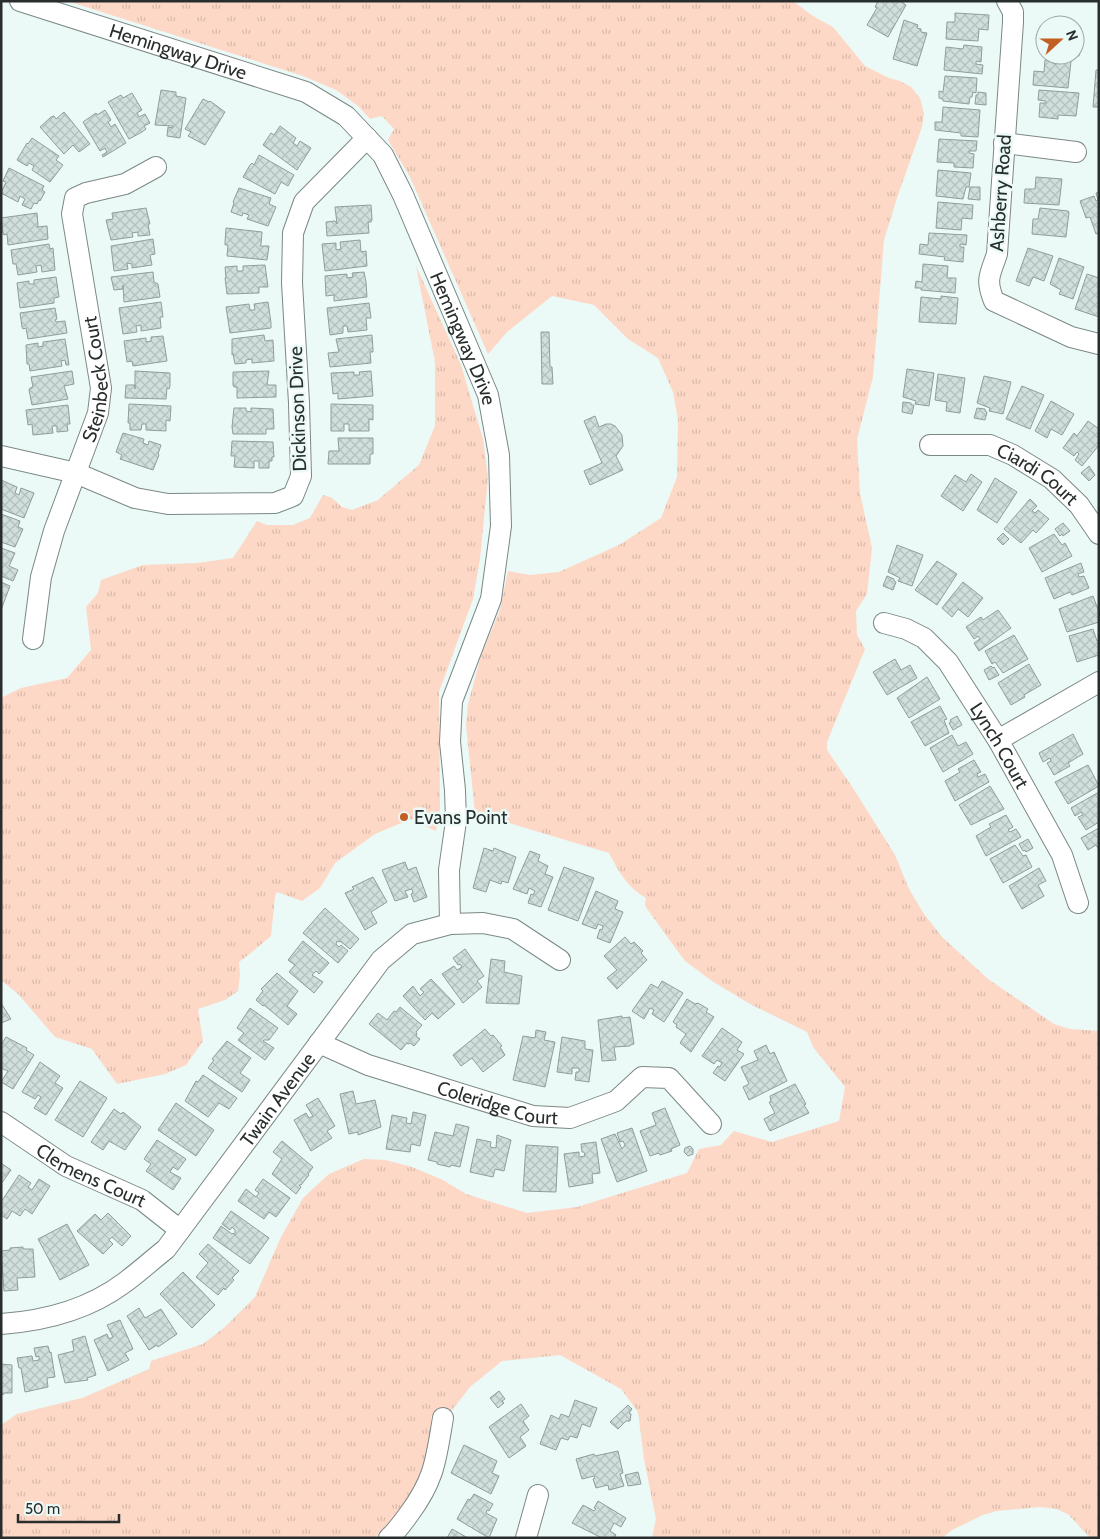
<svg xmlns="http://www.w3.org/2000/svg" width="1100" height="1539" font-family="Cabin,sans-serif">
<defs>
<pattern id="grass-tufts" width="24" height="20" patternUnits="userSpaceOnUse" patternTransform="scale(1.25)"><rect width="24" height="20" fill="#fdd8c6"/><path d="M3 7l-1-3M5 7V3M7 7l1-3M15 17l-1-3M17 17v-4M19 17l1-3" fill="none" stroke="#d9baaa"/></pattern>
<pattern id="building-cross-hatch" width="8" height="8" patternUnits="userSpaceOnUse" patternTransform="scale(1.25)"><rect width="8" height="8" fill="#d1dfdc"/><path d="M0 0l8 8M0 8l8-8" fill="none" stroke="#b3c0bd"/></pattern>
</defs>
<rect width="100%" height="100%" fill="#ebf9f7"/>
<g fill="url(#grass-tufts)">
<path d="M67,1H793L813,16L833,27L865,66L889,78L900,81L911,87L920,98L924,114L922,127L897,198L884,240L873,377L857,439L860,493L872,548L867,594L856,611L857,635L865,649L827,742V750L853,788L895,855L909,889L924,914L942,937L988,979L1054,1024L1070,1029L1099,1031V1538H1090L1069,1515L1057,1509L1040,1507L997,1511L983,1515L952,1530L942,1538H652L656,1519L644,1459L638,1412L621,1389L560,1355L502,1361L470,1387L449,1414L431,1416L433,1437L422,1483L385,1532L372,1538H1V1425L17,1414L82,1398L149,1369L151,1361L203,1344L225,1327L255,1297L280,1239L303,1198L329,1174L364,1159L385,1160L412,1167L443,1180L466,1194L527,1213L577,1207L687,1173L699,1149L721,1145L734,1131L772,1142L839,1121L845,1087L813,1047L807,1032L750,1004L712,981L685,961L645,906L646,898C627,887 619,872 609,853L475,813L466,725L468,704L481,656L500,610L508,571L530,575L559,572L619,545L661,518L677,477L678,419L673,392L658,358L628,339L594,305L552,296L507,332L488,354L410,177L388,140L394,129L382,116L370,119L358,106L336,90L303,76Z"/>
<polygon points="416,266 461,365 483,439 488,478 480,559 473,599 439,692 440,809 436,831 411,819 375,834 335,863 320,888 302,901 277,892 275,896 271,936 252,952 239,962 240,975 238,991 225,1000 198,1009 203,1041 186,1065 165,1074 117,1084 92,1049 55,1037 18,994 1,980 1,698 21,688 67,678 91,650 86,607 98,593 101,580 143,565 197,563 233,558 257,521 267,525 293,525 310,518 323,495 332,498 342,507 352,510 378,500 419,465 435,426 435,362"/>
</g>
<g fill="url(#building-cross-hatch)" stroke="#909d9b">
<polygon points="878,1 900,1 906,5 888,37 867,25 877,8 875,7"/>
<polygon points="955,13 989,15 988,30 979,29 978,41 946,39 947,22 955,22"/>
<polygon points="904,20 918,25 917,28 921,29 921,32 927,33 917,66 893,59"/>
<polygon points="1043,27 1045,27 1045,54 1041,53"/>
<polygon points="1075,32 1080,32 1079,56 1064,55 1075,55"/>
<polygon points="964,45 982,47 981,62 976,61 976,64 983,65 982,74 944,70 946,47 963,49"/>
<polygon points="1045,60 1071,61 1068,88 1033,85 1034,71 1044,72"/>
<polygon points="1096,70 1099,70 1099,107 1093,107"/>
<polygon points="945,76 977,78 976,93 973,92 972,97 970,97 969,104 943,101 943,99 939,98 939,91 943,92"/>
<polygon points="161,90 176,92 176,96 186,98 180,138 167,136 168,127 173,128 173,126 155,125"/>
<polygon points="1039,90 1079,93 1076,116 1058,115 1058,119 1039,117 1040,103 1046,103 1046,101 1038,100"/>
<polygon points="978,92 986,93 986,105 975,104 976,95 978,95"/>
<polygon points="132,93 142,110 137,113 139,117 145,114 150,123 144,126 146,129 142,132 129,139 108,102 121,95 123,98"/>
<polygon points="203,99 209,102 210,101 225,112 205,145 188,136 191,132 185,129"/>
<polygon points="943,107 980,110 978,137 961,136 961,133 935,130 935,122 942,122"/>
<polygon points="105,110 111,120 108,122 111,127 115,124 126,143 103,157 102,155 107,152 105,148 100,151 83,122 96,113 97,115"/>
<polygon points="64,112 90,144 79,152 73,145 64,154 40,127 51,117 54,116 56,119"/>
<polygon points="280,126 296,138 293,143 297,146 300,141 311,148 297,170 263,145 271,133 274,135"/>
<polygon points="32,138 59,156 56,160 63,165 50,182 32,170 34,166 29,163 27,166 17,160 27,143 28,144"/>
<polygon points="939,139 977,141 976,151 969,151 969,153 974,154 973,168 954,167 954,163 937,162"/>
<polygon points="259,155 294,175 288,186 281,182 275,194 243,177 250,165 252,163 254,165"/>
<polygon points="9,168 44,186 42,190 45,192 40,201 39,200 37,204 34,203 31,209 22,205 25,199 20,196 18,202 1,193 6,182 3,181"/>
<polygon points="938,170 971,173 969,187 966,187 963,199 936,196"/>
<polygon points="1036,177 1062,179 1059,205 1024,203 1025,189 1035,189"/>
<polygon points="970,187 980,187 980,200 968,199"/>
<polygon points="239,188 271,198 269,204 276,207 268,226 247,219 249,215 243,213 242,216 231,212 234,203 233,202"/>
<polygon points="1099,192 1099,233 1096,234 1090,217 1086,218 1080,201 1094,196 1096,201 1098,200 1096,193"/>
<polygon points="938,202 973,205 972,219 962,218 961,230 936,228"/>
<polygon points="371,205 372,220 371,222 368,222 369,233 327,236 326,222 335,221 337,224 335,207"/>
<polygon points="146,208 150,224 148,224 150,235 138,236 138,232 132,233 133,237 111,240 106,220 113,219 112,213"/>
<polygon points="1040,208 1068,211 1069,212 1066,237 1032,234 1033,219 1038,219"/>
<polygon points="37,213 38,225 37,227 47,226 48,239 8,245 7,234 4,235 3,233 1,218"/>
<polygon points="226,228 262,232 261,244 260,246 269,246 267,260 227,256 228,245 225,245 225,242"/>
<polygon points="929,233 967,235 966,245 960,244 960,247 964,247 963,262 944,260 945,257 919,254 920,244 928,245"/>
<polygon points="153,239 155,254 150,255 152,265 132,268 132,264 127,263 128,269 114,271 111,246"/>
<polygon points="360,240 361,252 366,251 367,266 325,271 322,244 336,243 336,250 341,249 340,242"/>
<polygon points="49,244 50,249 53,248 55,270 42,272 41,265 36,266 37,272 18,275 16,264 13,264 11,250"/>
<polygon points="1028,248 1053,256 1044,281 1033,277 1029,286 1016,281"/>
<polygon points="1059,258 1084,267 1073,299 1059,294 1061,290 1050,284"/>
<polygon points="923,264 948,266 947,278 956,278 955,293 921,290 921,288 915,288 916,281 922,282"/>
<polygon points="265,265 268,287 259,287 259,293 227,294 225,278 226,278 225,267 237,266 237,271 243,271 243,266"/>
<polygon points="153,272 154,282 158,284 160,297 124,302 123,285 123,289 114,290 111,277"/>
<polygon points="364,272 366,282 367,297 334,301 334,295 326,296 325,276 347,274 347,278 353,277 352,273"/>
<polygon points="1087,274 1099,278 1099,317 1075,309"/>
<polygon points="56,277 59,297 54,298 54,303 20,308 17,283 29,281 29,284 34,284 34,280"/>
<polygon points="941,296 958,298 956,324 919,322 921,297 941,299"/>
<polygon points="161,302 163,317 160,317 161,328 141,331 141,325 136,326 137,332 123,334 119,308"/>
<polygon points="268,302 271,323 271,328 230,333 226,307 249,304 250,310 255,310 254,304"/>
<polygon points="369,303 371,318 366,318 367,330 348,332 347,326 343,326 343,333 330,335 327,308"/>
<polygon points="55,308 57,319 55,320 56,322 65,321 67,333 28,339 26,328 23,329 22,327 20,313"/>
<polygon points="541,332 549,332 550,367 552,367 553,384 542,384"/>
<polygon points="264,335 265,341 273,340 274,361 252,363 252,359 246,360 246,363 235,364 233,354 232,355 232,339"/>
<polygon points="372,335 373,349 373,352 370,352 371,363 330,367 328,353 339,352 336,339"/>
<polygon points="163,336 167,361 133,366 132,361 127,362 124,341 146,338 146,342 151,341 151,337"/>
<polygon points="65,339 69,365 66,365 65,360 61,361 62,366 30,371 29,364 27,364 26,345 38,343 38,347 43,346 43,342"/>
<polygon points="907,369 934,373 929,406 915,404 916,401 903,397"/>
<polygon points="72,371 74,384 64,386 68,399 32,405 29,390 30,388 33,387 31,377"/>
<polygon points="135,371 170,373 170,386 169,389 167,388 166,399 125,398 126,385 135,385 135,389"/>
<polygon points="269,371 267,385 276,385 276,397 237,398 237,387 234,387 233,385 233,372"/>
<polygon points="371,371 373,396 338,399 338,393 333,394 331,373 354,372 354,375 360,375 359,372"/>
<polygon points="938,374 965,378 960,413 946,411 947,402 935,400"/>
<polygon points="984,376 1011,382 1003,414 989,411 990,408 977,403"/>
<polygon points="1022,386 1044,395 1030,429 1006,419"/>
<polygon points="1051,401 1074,414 1062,435 1051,429 1047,438 1035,431"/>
<polygon points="903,402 911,403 911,405 914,405 912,414 902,412"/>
<polygon points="129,404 171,406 170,421 166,420 166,431 146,430 146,424 142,424 141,430 130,430 130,423 128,423"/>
<polygon points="331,404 373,405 373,420 369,419 369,431 349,431 349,424 344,424 344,431 331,431"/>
<polygon points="68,405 70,424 67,424 68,431 57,432 57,426 52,426 53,433 33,435 32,424 28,425 26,410"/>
<polygon points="234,408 246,408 246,411 251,412 251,408 273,409 274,429 266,429 266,434 233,434 232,427"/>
<polygon points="977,408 985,409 985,411 987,412 985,420 974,418"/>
<polygon points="595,416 599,427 606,424 611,424 615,426 622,435 623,446 616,456 623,470 590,485 584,471 602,463 584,421"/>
<polygon points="1088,421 1099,429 1099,445 1082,466 1075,460 1079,454 1077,452 1074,456 1063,448 1074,433 1077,436"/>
<polygon points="123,433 144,439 143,443 148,445 149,441 161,445 158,454 159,455 153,470 120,459 122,455 116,452"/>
<polygon points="338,438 373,438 373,454 370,454 370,464 328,464 329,451 339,451"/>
<polygon points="232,441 273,442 274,457 272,457 272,461 269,461 269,468 259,468 259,461 254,461 254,468 234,467 235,456 231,456"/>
<polygon points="1089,466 1095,475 1089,481 1081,473"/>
<polygon points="971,474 982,482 963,511 941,496 955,475 966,482"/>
<polygon points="995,478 1017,492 997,523 977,510"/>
<polygon points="1,480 17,487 15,493 19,495 21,488 34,493 24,518 1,509"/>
<polygon points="1030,499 1037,506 1032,511 1035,513 1038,510 1049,519 1036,533 1033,530 1021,543 1004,529"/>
<polygon points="1,514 20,521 18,527 23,529 15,547 1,542"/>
<polygon points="1063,523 1070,531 1063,536 1062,534 1060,536 1055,529"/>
<polygon points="1003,533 1009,539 1003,545 997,539"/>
<polygon points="1054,534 1062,545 1065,543 1072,556 1042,572 1029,548"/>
<polygon points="897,545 923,555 912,586 898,581 900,578 888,572"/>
<polygon points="1,548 15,553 9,566 18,570 13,581 1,576"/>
<polygon points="937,561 957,574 937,605 915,590"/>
<polygon points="1081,563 1084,572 1078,574 1079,577 1084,576 1089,588 1072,595 1070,592 1054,599 1045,578"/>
<polygon points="887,576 894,579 894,581 896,582 893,590 883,586"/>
<polygon points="1,582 10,586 1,610"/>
<polygon points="963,582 983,598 968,617 958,609 952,617 942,608"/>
<polygon points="1093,596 1099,612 1099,622 1067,632 1059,609"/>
<polygon points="998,610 1011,628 979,651 974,643 980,639 978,636 974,639 966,627 981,617 983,620"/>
<polygon points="1093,629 1097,641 1099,641 1099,655 1077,662 1069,636"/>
<polygon points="1014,635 1028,659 1003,673 995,662 992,664 985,651"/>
<polygon points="895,659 901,670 910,665 917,678 887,695 873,672"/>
<polygon points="1029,664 1041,685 1024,695 1025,697 1011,705 998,683"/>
<polygon points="991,666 993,668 994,667 999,675 989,680 984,670"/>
<polygon points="927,677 940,699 909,718 897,698"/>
<polygon points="940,706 947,719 944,720 949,733 925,746 911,722"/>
<polygon points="957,716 962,725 953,730 949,723 951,722 950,720"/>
<polygon points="1073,734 1083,754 1068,763 1070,766 1054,775 1047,763 1051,761 1050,758 1043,762 1039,753"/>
<polygon points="952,735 958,746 966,742 973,754 943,772 930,748"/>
<polygon points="974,760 981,772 977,774 978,777 985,774 989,782 955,801 945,781 960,772 958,769"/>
<polygon points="1088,765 1099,786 1068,804 1055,782"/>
<polygon points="990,786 1004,809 971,825 959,805"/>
<polygon points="1099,792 1099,822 1086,830 1078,817 1083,815 1081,812 1075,816 1071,808"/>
<polygon points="1006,815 1013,827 1008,830 1010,832 1016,829 1021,837 986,856 976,836 991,827 989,824"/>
<polygon points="1099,828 1099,850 1096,845 1088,850 1081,838"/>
<polygon points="1028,839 1033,848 1026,852 1025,850 1023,851 1019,844"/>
<polygon points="1015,845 1023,856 1026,855 1032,867 1003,883 990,859"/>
<polygon points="484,848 493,851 494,848 516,857 508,883 502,881 501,884 490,880 486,892 473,888"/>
<polygon points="530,851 540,855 538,861 548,866 545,874 553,877 541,907 528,903 531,894 533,895 535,891 529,888 527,894 513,889"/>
<polygon points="405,862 408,870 416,867 427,897 414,902 411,894 413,893 412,889 405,891 408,897 395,901 382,870"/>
<polygon points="564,867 594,878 578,921 548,910"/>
<polygon points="1039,868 1046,881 1038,885 1044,896 1022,909 1009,886"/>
<polygon points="373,877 387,902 371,912 377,923 365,930 345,893 354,889 352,887"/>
<polygon points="596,891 618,901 615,909 623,912 610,943 597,938 600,929 602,930 603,926 598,924 596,929 582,924"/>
<polygon points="325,908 359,939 350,949 340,941 339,942 337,941 336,944 339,947 341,945 348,951 338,963 303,933"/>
<polygon points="625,937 631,944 634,942 643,951 641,953 647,960 617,989 607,978 617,970 604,956"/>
<polygon points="303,941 329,963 319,974 316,971 312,975 323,982 314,993 289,972 295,965 288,960"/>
<polygon points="465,949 484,976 477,981 482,987 463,1003 442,974 454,966 457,970 462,967 460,964 458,965 453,958"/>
<polygon points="491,959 505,961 504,972 522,976 519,1004 486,1003"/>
<polygon points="277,973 298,991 287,1006 297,1014 288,1025 264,1005 263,1006 256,1000 263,991 261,989"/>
<polygon points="431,979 455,1004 438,1019 432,1013 425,1020 403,996 413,986 420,996 424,992 420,989"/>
<polygon points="662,981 683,993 664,1022 652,1014 654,1010 650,1008 644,1019 632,1011 651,984 658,988"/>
<polygon points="687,999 695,1004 698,1003 708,1009 706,1012 714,1017 691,1052 680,1043 686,1034 676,1027 677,1025 673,1022"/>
<polygon points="1,1003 11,1019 1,1023"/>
<polygon points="400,1007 422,1025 416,1032 417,1034 416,1036 420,1039 414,1046 410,1043 408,1044 407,1043 401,1050 369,1024 378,1013 387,1020 394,1011 396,1012"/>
<polygon points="250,1008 278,1028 269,1040 264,1040 263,1041 274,1048 265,1060 238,1040 244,1033 237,1028"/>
<polygon points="622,1016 622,1018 630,1017 634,1044 630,1045 630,1046 614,1047 616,1060 602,1061 598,1020"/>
<polygon points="722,1028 742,1042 737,1050 744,1054 725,1081 713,1073 718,1066 720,1067 722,1063 717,1060 714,1064 702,1056"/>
<polygon points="485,1029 491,1036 493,1035 502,1046 500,1047 505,1055 483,1072 472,1058 461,1066 453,1055"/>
<polygon points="536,1030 546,1032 544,1040 555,1042 545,1087 513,1080 523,1036 535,1038"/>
<polygon points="6,1037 27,1048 26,1050 34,1055 13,1089 1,1082 8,1071 1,1068 1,1045"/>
<polygon points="562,1037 585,1041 585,1049 593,1050 589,1082 575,1080 576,1072 579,1072 579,1068 572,1068 572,1074 557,1072"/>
<polygon points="227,1041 251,1058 240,1073 250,1080 242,1092 208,1068 214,1060 212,1059"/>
<polygon points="766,1045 770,1054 774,1052 787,1081 749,1100 743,1087 749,1084 741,1067 758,1060 754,1051"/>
<polygon points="40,1062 60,1076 55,1083 63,1088 46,1115 34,1108 41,1097 38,1095 35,1099 22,1092"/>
<polygon points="203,1075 237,1098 229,1109 219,1103 208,1117 185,1101 196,1081 198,1082"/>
<polygon points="80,1081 107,1098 83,1137 55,1120"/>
<polygon points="795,1084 806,1104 804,1105 809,1113 770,1131 764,1119 775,1113 769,1102 771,1102 770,1096"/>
<polygon points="353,1091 356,1104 375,1100 381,1127 358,1135 358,1132 349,1134 340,1094"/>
<polygon points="318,1098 335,1126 327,1131 332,1138 311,1151 294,1120 306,1113 309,1118 313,1116 306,1105"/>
<polygon points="176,1103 214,1130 196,1156 158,1130"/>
<polygon points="665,1108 680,1145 671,1149 672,1151 660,1155 659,1153 650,1156 640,1131 656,1125 652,1113"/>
<polygon points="114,1109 121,1114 123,1112 141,1127 125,1150 109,1141 103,1150 91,1142"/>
<polygon points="413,1112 426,1115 420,1146 411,1144 410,1152 386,1149 392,1115 407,1118 406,1123 411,1124"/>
<polygon points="456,1124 469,1127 460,1167 451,1165 450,1167 437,1164 437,1162 428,1160 435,1132 453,1136"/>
<polygon points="632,1128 647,1171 617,1182 601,1139 615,1134 622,1149 625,1145 623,1141 620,1142 617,1133"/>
<polygon points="497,1135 511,1140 504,1171 495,1169 493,1177 470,1172 477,1139 491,1142 490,1147 496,1148"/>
<polygon points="157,1140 186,1159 178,1170 173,1167 170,1172 181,1178 173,1190 146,1171 151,1164 144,1159"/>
<polygon points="282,1141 313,1167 308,1174 309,1175 301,1185 299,1185 301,1187 296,1194 272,1174 282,1159 273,1152"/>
<polygon points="596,1142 600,1173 592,1174 593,1183 569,1187 564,1154 579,1152 579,1157 585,1156 584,1152 582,1152 581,1144"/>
<polygon points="526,1145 558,1147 556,1192 523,1191"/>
<polygon points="690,1146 693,1149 693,1154 688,1156 684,1152 685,1148"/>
<polygon points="1,1163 11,1170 1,1184"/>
<polygon points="19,1175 31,1183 28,1187 32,1190 39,1179 50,1186 32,1214 25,1209 20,1216 12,1211 7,1219 1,1215 1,1202"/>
<polygon points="263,1179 290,1198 276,1217 269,1212 264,1219 238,1201 246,1189 256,1197 259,1193 255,1190"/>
<polygon points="231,1211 269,1238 250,1264 213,1238 221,1226 232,1234 233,1233 235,1235 235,1230 232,1227 230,1230 222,1224"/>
<polygon points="108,1213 131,1236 122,1246 112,1237 109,1240 113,1244 103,1254 77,1231 95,1214 101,1220"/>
<polygon points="67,1224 89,1265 60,1280 38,1239"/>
<polygon points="208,1244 239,1271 232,1278 234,1280 225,1290 224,1288 218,1295 196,1277 208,1263 199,1254"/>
<polygon points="23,1247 23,1249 33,1249 35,1277 17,1278 18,1290 4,1291 1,1251 10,1250 10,1248"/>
<polygon points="183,1272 215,1305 192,1328 160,1294"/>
<polygon points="139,1308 145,1318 161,1309 177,1334 158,1347 157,1345 149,1350 127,1316"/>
<polygon points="120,1320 133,1349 125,1353 129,1360 108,1371 94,1340 107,1334 109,1339 113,1337 107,1325"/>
<polygon points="85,1336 96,1375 87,1378 88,1380 65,1383 58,1355 74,1351 72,1340"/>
<polygon points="48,1346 50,1353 51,1352 55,1377 47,1378 48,1387 25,1392 21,1368 19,1368 17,1358 32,1356 33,1361 39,1360 39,1356 36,1357 34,1348"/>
<polygon points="1,1364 12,1365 12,1393 4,1393 4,1394 1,1395"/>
<polygon points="499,1391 505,1399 502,1401 504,1403 498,1408 490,1398"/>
<polygon points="575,1400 597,1408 590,1427 582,1424 577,1438 570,1436 568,1440 561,1438 556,1450 540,1444 551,1415 559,1419 561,1414 569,1417"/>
<polygon points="521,1404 529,1416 523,1421 529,1430 520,1437 526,1446 509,1458 489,1427"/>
<polygon points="628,1405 632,1409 629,1413 631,1414 630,1421 626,1421 618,1429 610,1422"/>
<polygon points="464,1445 497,1461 492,1473 499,1476 491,1494 451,1473"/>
<polygon points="618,1451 623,1473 620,1474 624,1486 609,1490 608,1485 596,1488 593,1479 595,1478 594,1476 582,1479 576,1459 594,1454 595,1456"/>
<polygon points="638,1472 641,1484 628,1486 625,1475"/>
<polygon points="474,1494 493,1504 489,1511 487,1510 486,1513 497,1519 489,1538 457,1519 468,1499 470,1500"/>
<polygon points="598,1501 626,1518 621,1527 614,1523 610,1531 616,1535 614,1538 602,1538 572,1523 583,1505 594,1511 596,1509 594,1508"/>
<polygon points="452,1529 468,1538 447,1538"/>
</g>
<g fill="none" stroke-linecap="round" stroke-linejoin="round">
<g stroke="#7b8886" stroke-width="22">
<g id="minor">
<path id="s1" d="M20,1L306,92L346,116L383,155L403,195L488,395L499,455L501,526L491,599L452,701L450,742L455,790L456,821L449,870L450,924"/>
<path d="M1007,1L1013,12V22L997,254C990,275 985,279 994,301L1071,337L1099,344"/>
<polyline points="1004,143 1076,152"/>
<path id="s2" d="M930,445H990L1013,455L1052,479L1079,505L1099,534"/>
<polyline points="1,456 76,473 135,498 168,504 275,503 293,496 301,476 299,403 292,283 293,233 304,202 367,138"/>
<path id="s3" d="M884,623L906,629L924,638L948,662L998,740L1062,855L1078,903"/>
<path id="s4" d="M33,639L41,577L54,531L98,413L101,388L72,214L75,198L86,193L125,184L156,167"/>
<polyline points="998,740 1099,682"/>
<path id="s5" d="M319,1043L368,1065L533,1116L570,1118L616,1101L642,1077L669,1078L711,1124"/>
<path id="s6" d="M1,1122L66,1166L142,1200L180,1230"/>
<path id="s7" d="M1,1324C44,1321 89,1309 124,1283C139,1272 152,1260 166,1249L381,960L412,934L450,924L483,923L513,929L560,960"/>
<path d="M389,1538C397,1531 403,1522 409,1514C435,1479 436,1459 443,1418"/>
<polyline points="526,1538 538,1495"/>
</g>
</g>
<use href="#minor" stroke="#fff" stroke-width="20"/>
</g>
<circle fill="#c26023" stroke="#ebf9f7" stroke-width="2" cx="404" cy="817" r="5"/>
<g text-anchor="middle" stroke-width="5" stroke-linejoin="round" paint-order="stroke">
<g font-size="19" fill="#282d2d" stroke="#ebf9f7">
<text dy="7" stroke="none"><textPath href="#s1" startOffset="166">Hemingway Drive</textPath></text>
<text transform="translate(1000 193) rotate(-86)" y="7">Ashberry Road</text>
<text dy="7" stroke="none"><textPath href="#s1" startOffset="601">Hemingway Drive</textPath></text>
<text dy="7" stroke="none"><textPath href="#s4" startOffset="270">Steinbeck Court</textPath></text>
<text transform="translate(297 409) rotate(-92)" y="7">Dickinson Drive</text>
<text dy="7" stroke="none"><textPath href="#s2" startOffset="116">Ciardi Court</textPath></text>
<text dy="7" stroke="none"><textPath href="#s3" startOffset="175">Lynch Court</textPath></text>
<text dy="7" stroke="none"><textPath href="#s7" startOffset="372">Twain Avenue</textPath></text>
<text dy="7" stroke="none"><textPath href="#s5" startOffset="189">Coleridge Court</textPath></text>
<text dy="7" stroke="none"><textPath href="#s6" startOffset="105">Clemens Court</textPath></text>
</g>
<g font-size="19" fill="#282d2d" stroke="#ebf9f7" text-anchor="start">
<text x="414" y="824">Evans Point</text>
</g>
</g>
<rect width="1100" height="1539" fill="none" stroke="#282d2d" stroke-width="5"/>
<g transform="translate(1060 40) rotate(69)"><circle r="24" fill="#ebf9f7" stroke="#9da7a6"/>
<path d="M0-4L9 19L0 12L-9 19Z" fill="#c26023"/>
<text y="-8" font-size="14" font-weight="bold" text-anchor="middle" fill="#282d2d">N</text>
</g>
<path d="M18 1514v8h101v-8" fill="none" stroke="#282d2d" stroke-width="2.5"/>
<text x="25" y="1514" font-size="15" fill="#282d2d" stroke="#ebf9f7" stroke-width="4" paint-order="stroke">50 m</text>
</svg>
